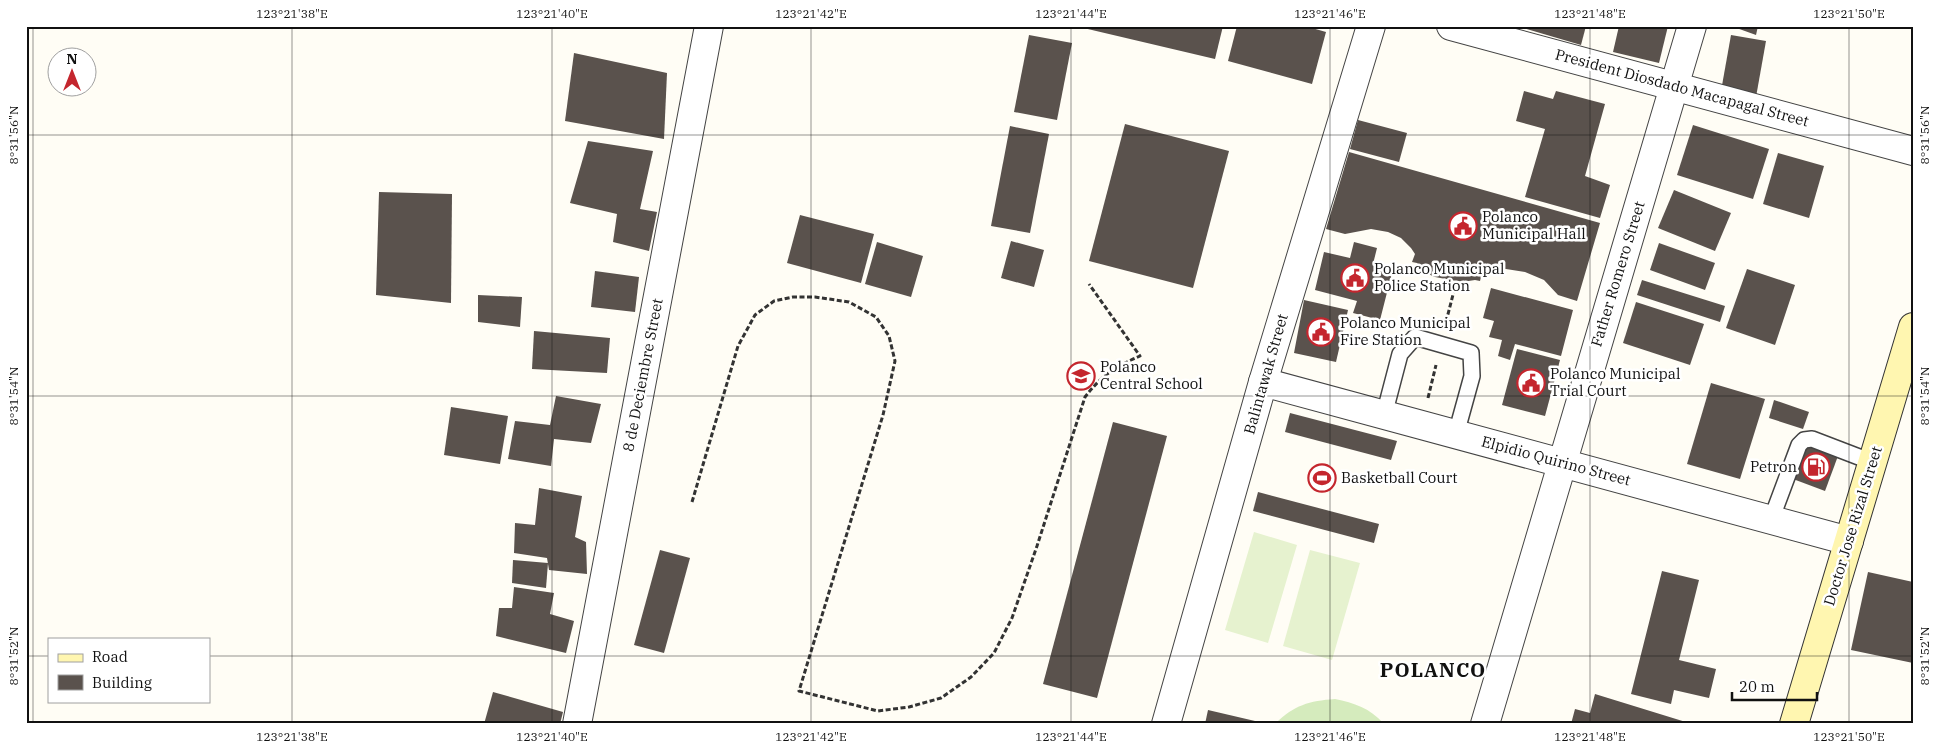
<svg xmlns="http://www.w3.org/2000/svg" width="1939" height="750" font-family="'IBM Plex Serif',serif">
<rect width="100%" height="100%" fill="#fffdf5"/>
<path fill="#d5ebbd" d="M1335,699C1354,703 1370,708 1384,724H1275C1294,705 1309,701 1335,699Z"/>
<g fill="#e6f2cf">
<polygon points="1254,532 1297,545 1268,643 1225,630"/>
<polygon points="1310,550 1360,563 1332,660 1283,646"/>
</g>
<g fill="#5a524d">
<polygon points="1075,26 1223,26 1215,59"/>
<polygon points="1237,26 1305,26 1326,32 1312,84 1228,61"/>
<polygon points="1516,26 1586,26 1581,45"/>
<polygon points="1619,26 1668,26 1659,63 1613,52"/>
<polygon points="1731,26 1758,26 1756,35"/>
<polygon points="1029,35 1072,43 1057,120 1014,112"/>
<polygon points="1731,35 1766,41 1756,97 1721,91"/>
<polygon points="574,53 667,73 664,139 565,121"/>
<polygon points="1524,91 1553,99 1556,91 1605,104 1585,176 1610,185 1600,218 1525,197 1545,129 1516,121"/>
<polygon points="1358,120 1407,133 1399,162 1350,149"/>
<polygon points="1125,124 1229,151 1193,288 1089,261"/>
<polygon points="1693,125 1769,149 1753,199 1677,175"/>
<polygon points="1010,126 1049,134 1030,233 991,226"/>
<polygon points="588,141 653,151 640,209 657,212 649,251 613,242 617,214 570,203"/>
<polygon points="1349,152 1600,223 1577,301 1558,295 1544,280 1525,272 1506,269 1489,271 1482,273 1480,281 1475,280 1462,282 1435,277 1426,273 1417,263 1412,262 1415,254 1411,248 1401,238 1388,232 1371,229 1345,234 1326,229"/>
<polygon points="1778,153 1824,166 1809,218 1763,204"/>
<polygon points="1674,190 1731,213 1715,251 1658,228"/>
<polygon points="379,192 452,194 451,303 376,295"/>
<polygon points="800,215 874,234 861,283 787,263"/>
<polygon points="1011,241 1044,250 1034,287 1001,278"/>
<polygon points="877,242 923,256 911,297 865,284"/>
<polygon points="1354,242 1377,248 1373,264 1393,269 1380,320 1353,313 1357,301 1315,290 1324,252 1350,258"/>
<polygon points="1659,243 1715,263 1705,290 1650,270"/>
<polygon points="1747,269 1795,285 1775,345 1726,328"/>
<polygon points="595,271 639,277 635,312 591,307"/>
<polygon points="1642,280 1725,306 1720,322 1637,295"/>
<polygon points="1491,288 1573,310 1561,356 1515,344 1510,360 1498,356 1502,340 1489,337 1494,321 1483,318"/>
<polygon points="478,295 522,297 520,327 478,322"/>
<polygon points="1304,300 1348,310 1336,362 1294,353"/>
<polygon points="1636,302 1704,324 1690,365 1623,343"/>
<polygon points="534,331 610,338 607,373 532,369"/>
<polygon points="1517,349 1560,360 1545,416 1502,405"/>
<polygon points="1711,383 1765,399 1740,479 1687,464"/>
<polygon points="556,396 601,404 591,443 554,439 551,466 508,459 515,421 550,425"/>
<polygon points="1774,400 1809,412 1803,429 1769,418"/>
<polygon points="451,407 508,416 500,464 444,455"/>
<polygon points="1290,413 1397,441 1391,460 1285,432"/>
<polygon points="1113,422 1167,436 1097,698 1043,684"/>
<polygon points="1806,444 1838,456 1825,491 1793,479"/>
<polygon points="539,488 582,496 575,537 586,542 587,574 549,570 547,558 514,553 515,523 535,525"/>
<polygon points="1258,492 1379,524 1374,543 1253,511"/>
<polygon points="660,550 690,558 664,653 634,645"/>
<polygon points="513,560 548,563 546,588 512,583"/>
<polygon points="1662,571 1699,580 1679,660 1716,669 1709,698 1674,690 1671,704 1631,694"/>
<polygon points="1868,572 1913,582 1913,663 1851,650"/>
<polygon points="514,587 554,593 550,614 574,621 566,653 496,636 499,608 512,608"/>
<polygon points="493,692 563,712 560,724 484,724"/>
<polygon points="1595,694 1689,723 1689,724 1571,724 1575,709 1590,713"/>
<polygon points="1208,710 1255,721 1254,724 1205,724"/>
</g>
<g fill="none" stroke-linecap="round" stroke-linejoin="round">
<g stroke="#444" stroke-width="18">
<g id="lane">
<polyline points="1384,415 1400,354 1415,337 1471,353 1472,376 1456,434"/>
<polyline points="1771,520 1799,445 1804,440 1812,439 1872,462"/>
</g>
</g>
<g stroke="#444" stroke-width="30">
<g id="street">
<polyline points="1451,26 1913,151"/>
<polyline points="1263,382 1849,541"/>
<polyline points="577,724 709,26"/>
<polyline points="1166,724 1263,382 1371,26"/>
<polyline points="1485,724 1692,26"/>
</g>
</g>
<g stroke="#333" stroke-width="30">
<polyline id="secondary" points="1794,724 1913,327"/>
</g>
<g stroke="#333" stroke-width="3" stroke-dasharray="5 2.5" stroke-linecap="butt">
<polyline points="1446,322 1456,283"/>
<polyline points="1428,398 1436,365"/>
<path d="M692,502L738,346L755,315L774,301L793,297H815L849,302L876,317L889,336L895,361L883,415L799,691L878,711L909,707L941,698L971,677L994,653L1012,618L1037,546L1085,397C1102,375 1115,367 1140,356L1089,284"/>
</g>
<use href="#lane" stroke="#fff" stroke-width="15"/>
<use href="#street" stroke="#fff" stroke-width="28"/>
<use href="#secondary" stroke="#fff6b0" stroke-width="28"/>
</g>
<path fill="none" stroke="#111" stroke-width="1" stroke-opacity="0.45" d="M33,26V724M292,26V724M552,26V724M811,26V724M1071,26V724M1330,26V724M1590,26V724M1849,26V724M26,135H1913M26,396H1913M26,656H49M209,656H1913"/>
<defs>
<g id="civic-ring" transform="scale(1.4375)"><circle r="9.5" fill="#fff" stroke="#c4262e" stroke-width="1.5"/><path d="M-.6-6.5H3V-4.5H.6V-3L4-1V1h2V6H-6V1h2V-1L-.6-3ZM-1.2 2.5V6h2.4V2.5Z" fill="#c4262e"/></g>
<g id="school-ring" transform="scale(1.4375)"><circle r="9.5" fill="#fff" stroke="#c4262e" stroke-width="1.5"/><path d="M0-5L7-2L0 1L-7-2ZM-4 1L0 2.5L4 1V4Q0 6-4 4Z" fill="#c4262e"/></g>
<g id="fuel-ring" transform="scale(1.4375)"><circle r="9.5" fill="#fff" stroke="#c4262e" stroke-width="1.5"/><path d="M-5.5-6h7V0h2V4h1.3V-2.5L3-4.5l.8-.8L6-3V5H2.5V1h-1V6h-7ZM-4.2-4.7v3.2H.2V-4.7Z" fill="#c4262e"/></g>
<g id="stadium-ring" transform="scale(1.4375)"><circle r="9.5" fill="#fff" stroke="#c4262e" stroke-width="1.5"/><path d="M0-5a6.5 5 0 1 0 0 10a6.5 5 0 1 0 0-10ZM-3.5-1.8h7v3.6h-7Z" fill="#c4262e"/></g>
</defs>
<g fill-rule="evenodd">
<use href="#civic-ring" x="1463" y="226"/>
<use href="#civic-ring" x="1355" y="278"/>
<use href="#civic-ring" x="1321" y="332"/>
<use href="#school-ring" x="1081" y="376"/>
<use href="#civic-ring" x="1531" y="383"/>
<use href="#fuel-ring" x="1816" y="467"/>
<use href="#stadium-ring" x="1322" y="478"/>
</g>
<g text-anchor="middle" stroke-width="5" stroke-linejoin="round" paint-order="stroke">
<g font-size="15" fill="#111" stroke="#fff">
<text transform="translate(1682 88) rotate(15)" y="5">President Diosdado Macapagal Street</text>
<text transform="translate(1618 274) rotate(-73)" y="5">Father Romero Street</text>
<text transform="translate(1266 374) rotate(-74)" y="5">Balintawak Street</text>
<text transform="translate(643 375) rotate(-79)" y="5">8 de Deciembre Street</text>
<text transform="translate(1556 461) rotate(15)" y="5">Elpidio Quirino Street</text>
<text transform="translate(1853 526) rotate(-73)" y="5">Doctor Jose Rizal Street</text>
</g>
<g font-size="15" fill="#111" stroke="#fff" text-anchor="start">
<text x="1482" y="222">Polanco<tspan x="1482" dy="17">Municipal Hall</tspan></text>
<text x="1374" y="274">Polanco Municipal<tspan x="1374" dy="17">Police Station</tspan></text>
<text x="1340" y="328">Polanco Municipal<tspan x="1340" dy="17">Fire Station</tspan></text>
<text x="1100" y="372">Polanco<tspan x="1100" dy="17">Central School</tspan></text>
<text x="1550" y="379">Polanco Municipal<tspan x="1550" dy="17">Trial Court</tspan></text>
<text x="1797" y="472" text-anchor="end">Petron</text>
<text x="1341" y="483">Basketball Court</text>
</g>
<g font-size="20" font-weight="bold" letter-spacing="1" fill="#111" stroke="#fff">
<text x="1433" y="677">POLANCO</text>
</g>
</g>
<rect width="1939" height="750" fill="none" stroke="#ffffff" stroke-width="55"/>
<rect x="48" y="638" width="162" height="65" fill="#ffffff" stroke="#a0a0a0"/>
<rect x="58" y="654" width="25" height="8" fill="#fff6b0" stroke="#a0a0a0"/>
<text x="92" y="662" font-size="15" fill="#111111">Road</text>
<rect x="58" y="675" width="25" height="15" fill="#5a524d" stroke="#a0a0a0"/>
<text x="92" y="688" font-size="15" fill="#111111">Building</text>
<g transform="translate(72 72)"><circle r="24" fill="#ffffff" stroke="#a0a0a0"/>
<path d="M0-4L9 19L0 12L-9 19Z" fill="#c4262e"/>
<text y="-8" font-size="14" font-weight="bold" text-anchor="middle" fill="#111111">N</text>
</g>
<path d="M1732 692v8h85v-8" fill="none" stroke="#111111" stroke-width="2.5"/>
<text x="1739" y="692" font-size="15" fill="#111111" stroke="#ffffff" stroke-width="4" paint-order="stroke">20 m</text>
<rect x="28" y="28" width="1884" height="694" fill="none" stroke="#111" stroke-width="2"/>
<g font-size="12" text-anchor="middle" fill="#111">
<text x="292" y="18">123°21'38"E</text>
<text x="552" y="18">123°21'40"E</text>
<text x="811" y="18">123°21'42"E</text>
<text x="1071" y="18">123°21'44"E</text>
<text x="1330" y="18">123°21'46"E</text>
<text x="1590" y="18">123°21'48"E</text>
<text x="1849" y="18">123°21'50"E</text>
<text transform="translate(14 135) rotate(-90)" y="4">8°31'56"N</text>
<text transform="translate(1925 135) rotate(-90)" y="4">8°31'56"N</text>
<text transform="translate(14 396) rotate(-90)" y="4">8°31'54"N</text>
<text transform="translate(1925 396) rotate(-90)" y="4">8°31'54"N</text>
<text transform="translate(14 656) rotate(-90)" y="4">8°31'52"N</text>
<text transform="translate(1925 656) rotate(-90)" y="4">8°31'52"N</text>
<text x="292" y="741">123°21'38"E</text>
<text x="552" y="741">123°21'40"E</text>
<text x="811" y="741">123°21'42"E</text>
<text x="1071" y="741">123°21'44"E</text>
<text x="1330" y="741">123°21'46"E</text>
<text x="1590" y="741">123°21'48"E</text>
<text x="1849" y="741">123°21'50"E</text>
</g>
</svg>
